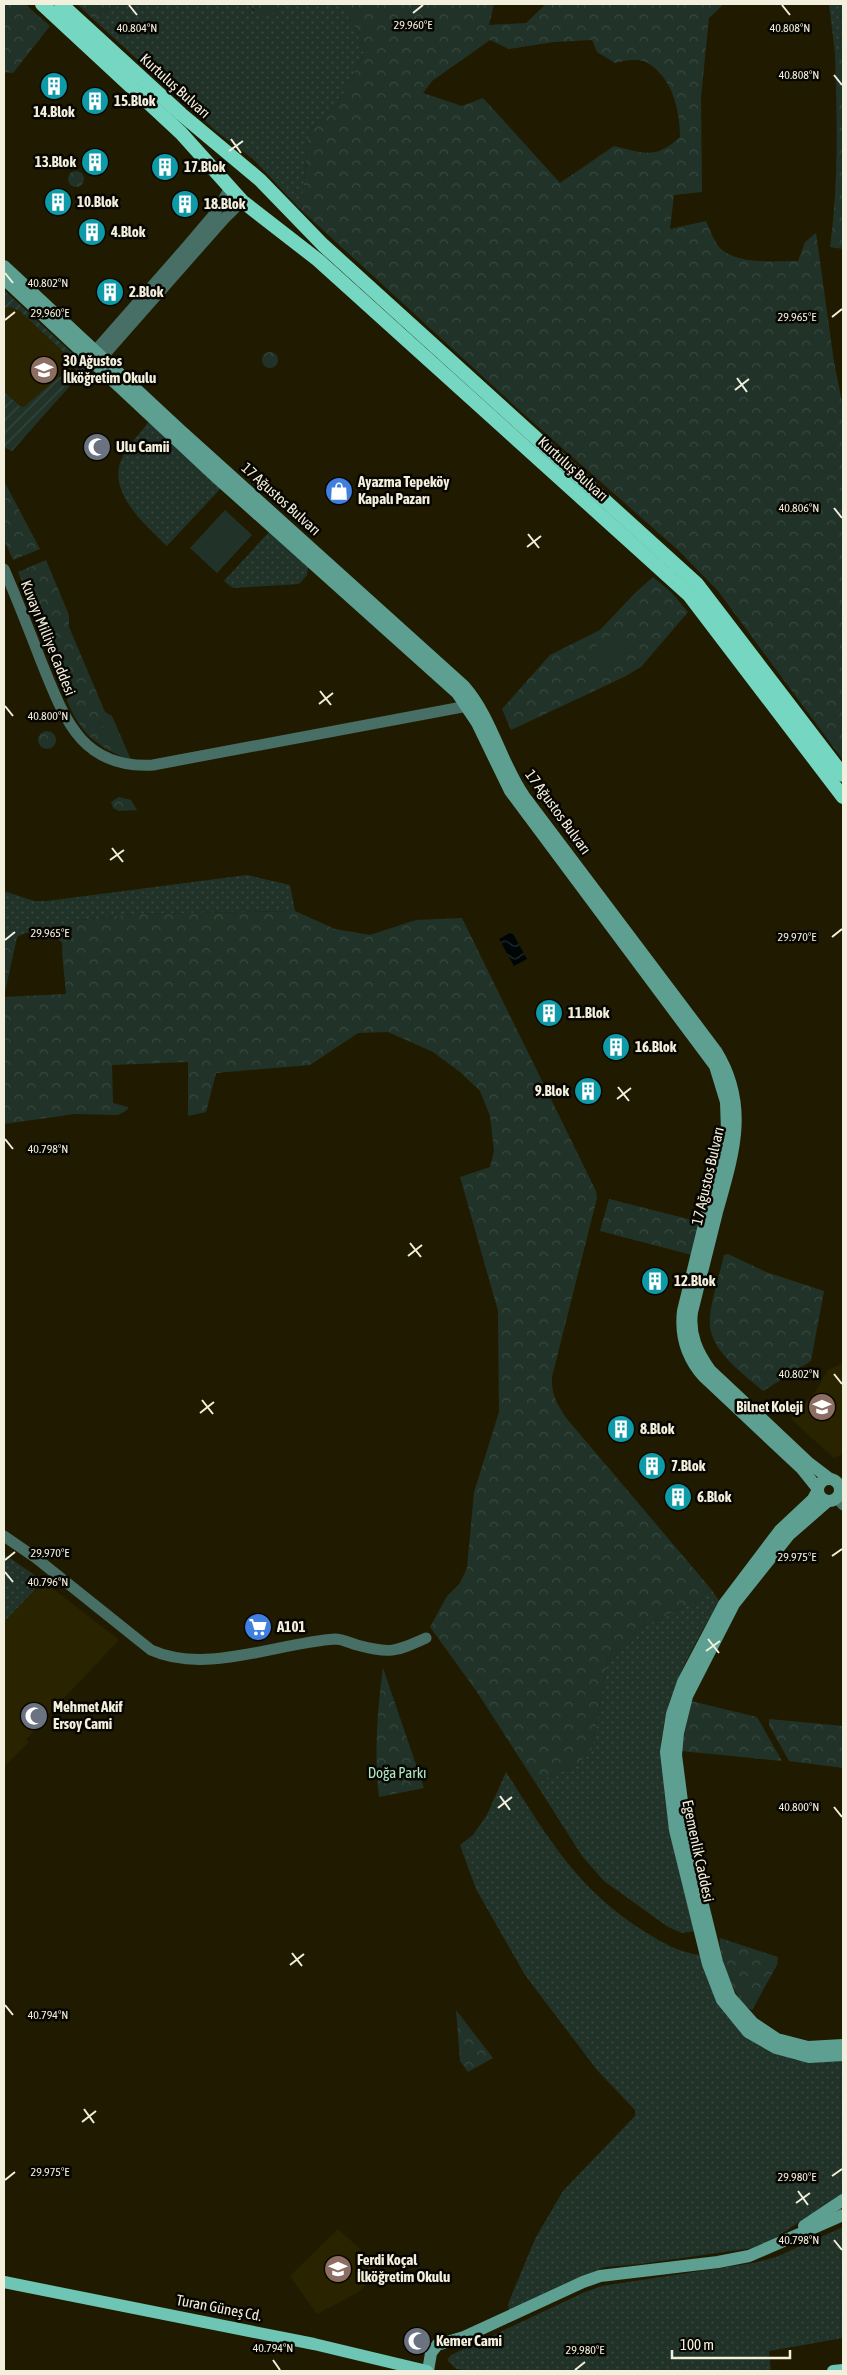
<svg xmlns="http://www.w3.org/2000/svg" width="847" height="2375" font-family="'Asap Condensed',sans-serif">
<defs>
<pattern id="grass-dots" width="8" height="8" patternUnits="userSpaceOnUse" patternTransform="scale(1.25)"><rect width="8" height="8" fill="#213329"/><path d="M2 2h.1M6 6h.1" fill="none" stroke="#37473d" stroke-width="1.8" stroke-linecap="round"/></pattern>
<pattern id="forest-crowns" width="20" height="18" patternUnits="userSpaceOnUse" patternTransform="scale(1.25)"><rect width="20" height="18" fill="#213329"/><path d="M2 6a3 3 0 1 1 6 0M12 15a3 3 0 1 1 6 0" fill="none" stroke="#37473d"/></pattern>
<pattern id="garden-furrows" width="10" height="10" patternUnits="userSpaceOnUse" patternTransform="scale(1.25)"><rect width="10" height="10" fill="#213329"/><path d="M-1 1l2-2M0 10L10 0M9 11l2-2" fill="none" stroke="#37473d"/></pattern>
<pattern id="water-waves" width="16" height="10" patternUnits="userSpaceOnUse" patternTransform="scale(1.25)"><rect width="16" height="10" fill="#000607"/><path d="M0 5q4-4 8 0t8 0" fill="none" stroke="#262b2b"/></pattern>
</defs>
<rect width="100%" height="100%" fill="#201b00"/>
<g fill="#2a2300">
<polygon points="4,290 87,367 12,451 4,447"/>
<polygon points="843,1363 843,1454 834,1458 791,1419 815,1392 828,1370"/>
<polygon points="43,1581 119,1640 46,1717 44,1716 47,1708 35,1703 31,1711 25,1708 20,1720 37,1728 26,1739 29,1742 4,1767 4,1622"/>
<polygon points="338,2229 359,2248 380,2273 357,2293 317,2314 290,2276"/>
</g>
<g fill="url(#grass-dots)">
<polygon points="116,4 249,4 253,11 282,10 286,4 341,4 358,33 364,53 339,103 309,131 301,210 253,159 216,131 93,19"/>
<polygon points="829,4 843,4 843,49 835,53"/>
<path d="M149,421L221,488L167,546C147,526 110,496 120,463C125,448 140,434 149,421Z"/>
<polygon points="269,532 308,567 307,575 299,584 233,588 224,581"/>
<path d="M247,875L290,885L295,911L133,914L80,920L63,929V943C45,930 37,927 17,937L4,929V891L34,901H47Z"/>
<polygon points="4,1554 43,1581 4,1622"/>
<path d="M711,1589L719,1601C693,1648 663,1695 661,1750L695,1931L682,1933L668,1927L604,1881L582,1856L535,1782L578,1765L592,1748L608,1658L638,1629L697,1601Z"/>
<path d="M506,1772C549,1839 576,1888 645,1932C663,1943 680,1953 701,1955L720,2006L746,2036L766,2049L795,2060H843V2196L819,2209L775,2238L752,2248L640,2264L604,2267L509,2310L508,2304L535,2239L563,2191L635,2116V2110L597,2070L525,1975L476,1889L460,1845L473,1835L487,1815Z"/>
<polygon points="843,2227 843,2338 769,2351 771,2371 469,2371 456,2369 447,2360 451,2355 585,2292 602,2286 753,2263 776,2257"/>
</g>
<g fill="url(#forest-crowns)" fill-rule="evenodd">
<polygon points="4,4 25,4 50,26 13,73 4,72"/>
<polygon points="77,4 116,4 93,19"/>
<path d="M249,4H286L282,10C268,15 258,18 249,4Z"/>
<path d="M341,4H494L489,25L526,23L546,4H724L709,18L701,97L702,192L674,195L670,229L706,221C710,229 714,243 721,249C739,265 775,261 798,261L805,242L816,233L834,362L843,407V760L718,591L679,551L517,408L301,210L309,131L339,103L364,53L358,33ZM490,40L509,49L554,42L592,40L597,52L615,63C623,61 637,58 646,62C672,76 680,110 680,137C655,160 644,153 614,146L560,183L483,98L462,106L423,93L432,81Z"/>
<path d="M843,49V249L830,247C839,182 837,118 835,53Z"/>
<circle cx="76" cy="179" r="8"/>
<circle cx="270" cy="360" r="8"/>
<polygon points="4,481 40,549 13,560 4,540"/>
<path d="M46,560L69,615V627L105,712L112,716L131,760C99,749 79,732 67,700L70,693L18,572Z"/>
<polygon points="653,577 671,592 688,612 641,667 624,677 511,730 502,709 550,655 600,630 635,593"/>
<circle cx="47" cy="740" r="9"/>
<polygon points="119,797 131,800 137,810 119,811 113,808 111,802"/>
<path d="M295,911L335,929L370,935L416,920L462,918L596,1191L597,1198L552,1377C551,1395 557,1404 567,1419L711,1589L697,1601L638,1629L608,1658L592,1748L578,1765L535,1782L477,1692L430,1627L447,1596L460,1583L467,1568L474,1492L499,1412L498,1311L460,1177L490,1167L494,1151L490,1116L480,1091L460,1072L433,1052L388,1032L358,1033L310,1065L216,1073L206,1112L188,1116V1062L112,1065L113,1103L128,1107L127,1110L118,1115L75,1114L4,1124V929L17,937L4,997L66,994L62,952L63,929L80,920L133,914Z"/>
<polygon points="609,1199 700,1222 692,1255 600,1231"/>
<path d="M728,1254L766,1272L824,1291L811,1361L763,1391C744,1374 714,1354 710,1327C708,1308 720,1274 724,1255Z"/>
<path d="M383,1668L424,1788L379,1797C374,1754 377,1711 383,1668Z"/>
<polygon points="691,1701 757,1717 782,1761 681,1751"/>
<polygon points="769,1719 843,1726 843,1768 789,1761 769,1725"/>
<path d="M720,1938L778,1957L777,1965L752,2010C737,2007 717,1953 720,1938Z"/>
<polygon points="456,2010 493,2058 468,2072 460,2061"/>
</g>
<g fill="url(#garden-furrows)">
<polygon points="4,290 87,367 81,374 72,366 68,356 20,311 10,307 4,308"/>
<polygon points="64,376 76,379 12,451 4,447 4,392 21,407 24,407 59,377"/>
</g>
<g fill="#213329">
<polygon points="225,510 252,535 217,573 190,548"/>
<polygon points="619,629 634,648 600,673 586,654"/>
<polygon points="110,716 120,738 110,742 100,721"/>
<circle cx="748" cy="1996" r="7"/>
</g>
<polygon fill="url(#water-waves)" points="512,932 527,959 514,966 499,939"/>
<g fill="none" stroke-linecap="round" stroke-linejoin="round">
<g stroke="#476f66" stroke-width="11">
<polyline points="89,358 189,244 216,212 230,188"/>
<polyline points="97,363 224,219 242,201"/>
<path d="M4,569C17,599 29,630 41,661C64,717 80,769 153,765L473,705"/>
<polyline points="837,1498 843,1505"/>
<path d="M4,1536L36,1558L151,1650C206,1675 277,1643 335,1639C342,1639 350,1643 357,1645C390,1654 395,1652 426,1638"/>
</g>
<g stroke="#5d9f91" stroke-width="12">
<path d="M4,266L179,429L464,686C492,718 500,761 524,796L716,1051C750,1106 733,1155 717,1212C709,1245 700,1279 692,1312C689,1334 697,1352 710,1370L809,1463L830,1479"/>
<path d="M4,279L216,477L457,693L477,723L510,791L715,1066L726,1102L727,1131L683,1311C680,1336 687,1358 704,1377L802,1469L818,1489"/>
<circle cx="829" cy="1490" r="11"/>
<polyline points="818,1490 813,1499 780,1530 724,1604 683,1682 672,1714 666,1752 675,1830 708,1964 722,2000 748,2032 776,2048 809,2057 843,2055"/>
<polyline points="828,1501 789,1535 734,1604 687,1696 678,1733 676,1755 687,1840 717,1962 730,1997 753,2023 777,2039 808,2047 843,2045"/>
<polyline points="804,2226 843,2200"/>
<polyline points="428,2371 431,2353 437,2345 464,2337 583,2282 600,2276 718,2262 749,2256 843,2215"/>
</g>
<g stroke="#6ec5b3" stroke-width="12">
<polyline points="4,2282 314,2344 427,2371"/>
<polyline points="833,2371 843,2370"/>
</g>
<g stroke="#75d6c2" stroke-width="14">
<polyline points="42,4 181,133 242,201 318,260 689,595 843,797"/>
<polyline points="61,4 181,114 260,180 323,245 697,584 843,775"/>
</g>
</g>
<path fill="none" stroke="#f2efdd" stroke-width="2" d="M129,5L137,15M782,5L790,15M413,13L423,5M834,75L842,85M231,139L241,153M229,151L243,141M5,273L13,283M832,317L842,309M5,320L15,312M737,378L747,392M735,390L749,379M834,508L842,518M528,534L539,548M527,547L541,536M320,691L331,705M319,704L333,693M5,706L13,716M112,848L123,862M110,860L124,850M832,937L842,929M5,940L15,932M618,1087L629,1101M617,1099L631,1088M5,1139L13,1149M410,1243L421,1257M408,1256L422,1245M834,1374L842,1384M202,1400L213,1414M200,1413L214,1402M832,1556L842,1549M5,1560L15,1552M5,1572L13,1582M708,1639L719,1653M706,1651L720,1641M500,1796L510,1810M834,1807L842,1817M498,1808L512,1797M292,1953L302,1966M290,1965L304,1954M5,2005L13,2015M84,2109L94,2123M82,2122L96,2111M832,2176L842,2169M5,2180L15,2172M798,2191L808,2205M796,2203L810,2193M834,2240L842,2250M273,2360L280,2370M575,2370L585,2362"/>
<defs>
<g id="building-disc" transform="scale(1.4375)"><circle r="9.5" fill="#0f9aa8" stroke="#080600"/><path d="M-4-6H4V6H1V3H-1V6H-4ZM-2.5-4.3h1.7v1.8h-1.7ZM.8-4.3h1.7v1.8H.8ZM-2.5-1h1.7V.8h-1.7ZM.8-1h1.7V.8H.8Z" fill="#fff"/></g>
<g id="school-disc" transform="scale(1.4375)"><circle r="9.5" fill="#8d6e63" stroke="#080600"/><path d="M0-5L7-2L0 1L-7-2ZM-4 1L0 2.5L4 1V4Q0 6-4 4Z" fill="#fff"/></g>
<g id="mosque-disc" transform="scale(1.4375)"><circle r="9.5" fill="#6b7280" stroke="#080600"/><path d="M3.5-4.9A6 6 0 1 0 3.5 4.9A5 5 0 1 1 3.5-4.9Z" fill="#fff"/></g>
<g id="shop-disc" transform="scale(1.4375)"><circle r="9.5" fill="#3f7fe0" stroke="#080600"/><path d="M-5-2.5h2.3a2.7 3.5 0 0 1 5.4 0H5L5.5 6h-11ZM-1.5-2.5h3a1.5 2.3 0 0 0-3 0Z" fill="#fff"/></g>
<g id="supermarket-disc" transform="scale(1.4375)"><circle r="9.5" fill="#3f7fe0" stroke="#080600"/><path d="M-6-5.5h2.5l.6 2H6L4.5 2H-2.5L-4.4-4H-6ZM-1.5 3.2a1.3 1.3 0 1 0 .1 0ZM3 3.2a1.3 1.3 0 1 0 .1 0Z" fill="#fff"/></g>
</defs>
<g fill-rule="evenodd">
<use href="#building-disc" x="54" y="86"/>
<use href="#building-disc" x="95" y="101"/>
<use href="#building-disc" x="95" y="162"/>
<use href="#building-disc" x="165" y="167"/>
<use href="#building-disc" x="58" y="202"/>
<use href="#building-disc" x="185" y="204"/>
<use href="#building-disc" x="92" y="232"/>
<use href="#building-disc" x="110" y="292"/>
<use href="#school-disc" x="44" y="370"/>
<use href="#mosque-disc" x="97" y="447"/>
<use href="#shop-disc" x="339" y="491"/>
<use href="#building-disc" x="549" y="1013"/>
<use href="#building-disc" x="616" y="1047"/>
<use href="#building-disc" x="588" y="1091"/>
<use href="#building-disc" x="655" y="1281"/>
<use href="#school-disc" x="822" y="1407"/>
<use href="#building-disc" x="621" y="1429"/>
<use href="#building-disc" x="652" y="1466"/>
<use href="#building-disc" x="678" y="1497"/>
<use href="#supermarket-disc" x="258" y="1627"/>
<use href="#mosque-disc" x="34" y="1716"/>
<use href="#school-disc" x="338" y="2269"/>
<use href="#mosque-disc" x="417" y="2341"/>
</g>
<g text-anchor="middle" stroke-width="5" stroke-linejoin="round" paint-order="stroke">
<g font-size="15" fill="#f2efdd" stroke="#080600">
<text transform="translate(175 86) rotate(42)" y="5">Kurtuluş Bulvarı</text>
<text transform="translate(573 469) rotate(42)" y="5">Kurtuluş Bulvarı</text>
<text transform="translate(281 499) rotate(42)" y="5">17 Ağustos Bulvarı</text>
<text transform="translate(48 638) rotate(68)" y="5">Kuvayı Milliye Caddesi</text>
<text transform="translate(558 812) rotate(54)" y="5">17 Ağustos Bulvarı</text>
<text transform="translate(708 1176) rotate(-77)" y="5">17 Ağustos Bulvarı</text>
<text transform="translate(698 1851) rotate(78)" y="5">Egemenlik Caddesi</text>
<text transform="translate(219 2308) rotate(11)" y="5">Turan Güneş Cd.</text>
</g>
<g font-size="15" font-weight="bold" fill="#f2efdd" stroke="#080600" text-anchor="start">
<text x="114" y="106">15.Blok</text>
<text x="54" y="117" text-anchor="middle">14.Blok</text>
<text x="76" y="167" text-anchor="end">13.Blok</text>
<text x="184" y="172">17.Blok</text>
<text x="77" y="207">10.Blok</text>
<text x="204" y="209">18.Blok</text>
<text x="111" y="237">4.Blok</text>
<text x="129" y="297">2.Blok</text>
<text x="63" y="366">30 Ağustos<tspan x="63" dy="17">İlköğretim Okulu</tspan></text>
<text x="116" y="452">Ulu Camii</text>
<text x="358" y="487">Ayazma Tepeköy<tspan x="358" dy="17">Kapalı Pazarı</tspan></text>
<text x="568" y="1018">11.Blok</text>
<text x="635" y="1052">16.Blok</text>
<text x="569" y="1096" text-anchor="end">9.Blok</text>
<text x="674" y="1286">12.Blok</text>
<text x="803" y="1412" text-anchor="end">Bilnet Koleji</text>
<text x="640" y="1434">8.Blok</text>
<text x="671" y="1471">7.Blok</text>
<text x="697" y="1502">6.Blok</text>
<text x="277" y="1632">A101</text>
<text x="53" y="1712">Mehmet Akif<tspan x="53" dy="17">Ersoy Cami</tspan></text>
<text x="357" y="2265">Ferdi Koçal<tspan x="357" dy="17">İlköğretim Okulu</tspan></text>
<text x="436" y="2346">Kemer Cami</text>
</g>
<g font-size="15" fill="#aee7c5" stroke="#080600">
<text x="397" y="1778">Doğa Parkı</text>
</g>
</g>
<g font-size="12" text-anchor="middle" fill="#f2efdd" stroke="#080600" stroke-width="5" stroke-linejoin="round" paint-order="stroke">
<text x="413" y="29">29.960°E</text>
<text x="137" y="32">40.804°N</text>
<text x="790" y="32">40.808°N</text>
<text x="799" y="79">40.808°N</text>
<text x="48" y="287">40.802°N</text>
<text x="50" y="317">29.960°E</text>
<text x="797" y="321">29.965°E</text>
<text x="799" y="512">40.806°N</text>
<text x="48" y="720">40.800°N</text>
<text x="50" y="937">29.965°E</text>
<text x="797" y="941">29.970°E</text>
<text x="48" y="1153">40.798°N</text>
<text x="799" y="1378">40.802°N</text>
<text x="50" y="1557">29.970°E</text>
<text x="797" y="1561">29.975°E</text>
<text x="48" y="1586">40.796°N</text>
<text x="799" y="1811">40.800°N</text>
<text x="48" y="2019">40.794°N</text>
<text x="50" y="2176">29.975°E</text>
<text x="797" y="2181">29.980°E</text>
<text x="799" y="2244">40.798°N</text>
<text x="273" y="2352">40.794°N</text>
<text x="585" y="2354">29.980°E</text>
</g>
<rect width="847" height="2375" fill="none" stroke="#f2efdd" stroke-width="10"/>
<path d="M672 2350v8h118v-8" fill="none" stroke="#f2efdd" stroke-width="2.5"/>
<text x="680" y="2350" font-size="15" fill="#f2efdd" stroke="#080600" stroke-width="4" paint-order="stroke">100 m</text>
</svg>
